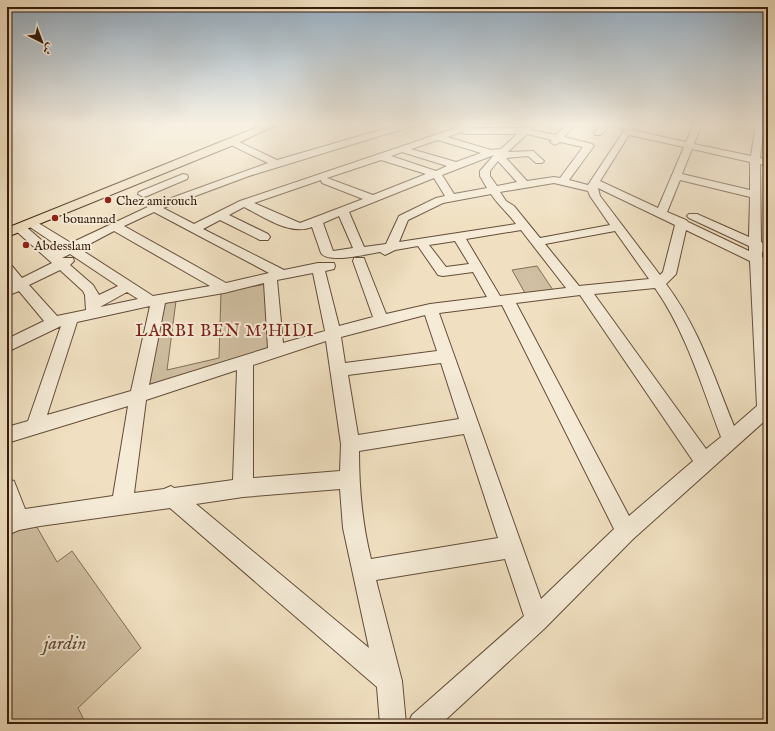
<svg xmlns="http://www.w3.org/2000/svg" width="775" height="731" font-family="'IM FELL English',Amiri,serif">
<rect width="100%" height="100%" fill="#f0e0c1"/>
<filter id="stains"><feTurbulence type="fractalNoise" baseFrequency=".005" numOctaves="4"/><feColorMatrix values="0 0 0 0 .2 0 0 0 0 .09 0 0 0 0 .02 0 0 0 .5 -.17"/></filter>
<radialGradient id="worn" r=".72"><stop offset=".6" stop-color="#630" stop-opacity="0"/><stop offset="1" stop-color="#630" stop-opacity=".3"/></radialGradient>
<g fill="#d0bfa2" stroke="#836e57">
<polygon points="537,266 553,290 525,293 512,270"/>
<polygon points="267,284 269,348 147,388 164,303 176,301 167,370 219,358 221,292"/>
<polygon points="34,522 57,562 72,551 141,648 78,708 86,724 7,724 7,533"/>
</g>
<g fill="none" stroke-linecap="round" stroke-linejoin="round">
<g stroke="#644d39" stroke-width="2">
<g id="minor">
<path d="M401,124H419L249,176L163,208L194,224L240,201L456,128L458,124H466L465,127L468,128H522L527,124H536L531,130L556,135L567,124H575L564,137L592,144L594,146L569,180L588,185L625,129L609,125L601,135H595L594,133L601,124H636L632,130L686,142L694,124H702L694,144L751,156L756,124H764L760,158L768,160V166L760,164L761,242L768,245V254L762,252V257L768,260V269L763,268L768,328V418L633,539L545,628L441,724H408L412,715L524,616L505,559L376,580L402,681L406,724H380L377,687L170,508L40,526L19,530L7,535V479L14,481L25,509L113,496L128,406L7,443V427L28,421L61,326L7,352V339L44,321L19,291L7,296V285L12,283L7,277V265L12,266L22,278L52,263L16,231L14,228L16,225H24L55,252L61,248L27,225L25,223L27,221H35L71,243L152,205L268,163L229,144V140H235L277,160ZM461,132L466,134H517L501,149L491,150L447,137ZM527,134L552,140L550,142L555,145L560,142L583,147L560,178L554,177L527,181L506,158L528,156L536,163H542L544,161L533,151L508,152ZM629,135L684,147L658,208L600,181ZM438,140L481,153L456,162L411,149ZM692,149L750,162V190L682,174ZM402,152L447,166L436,171L391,156ZM494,155L480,171V176L487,188L454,194L442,175ZM381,160L426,174L373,195L327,178ZM498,161L517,182L497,186L490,176V171ZM434,178L445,196L436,198L399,216L386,244L364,247L349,212ZM321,180L322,183L363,199L300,223L254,203ZM680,180L750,197L749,237L697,214H689L687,216L689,218L749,246V251L688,222L686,220L667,212ZM554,183L588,191L590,196L610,225L540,238L514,206L506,201L500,192ZM598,188L675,225L663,272L660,275L600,196ZM491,194C498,205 508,213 516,224L399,242L408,220L443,203ZM244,207C264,217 290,236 312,227L321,253C328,264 367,254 380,252L385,255L395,250L418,246L438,275L443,276L473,272L487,297L430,304L386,314L365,261L364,258H354L353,261L373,317L339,326L325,271L334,269L335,266L334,263H318L284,270L203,229L220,220L260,240H268L270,237L268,234L229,215ZM154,212L269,273L226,283L124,226ZM339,216L353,248L333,251L323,223ZM521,230L566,288L500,296L466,239ZM686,230L750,261L757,406L734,426C714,377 698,326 666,284L676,274ZM114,231L210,286L153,296L80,249ZM615,231L649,279L579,286L545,244ZM455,241L469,264L446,267L429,245ZM70,254L118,286L99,295L93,285L70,265L74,261L73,258H62ZM60,270L83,291L85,295L86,310L57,316L29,285ZM313,273L325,331L283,343L277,280ZM264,283L268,348L149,385L165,303L224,293ZM655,288C686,332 702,387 721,437L706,449L594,294ZM127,292L138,299L100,307ZM580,295L693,461L629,516L516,303ZM502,305L614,529L541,599L439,313ZM150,306L131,391L47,415L77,322ZM425,315L437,351L345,363L341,337ZM326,341L341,444L340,471L253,478V365ZM441,363L459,419L358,435L348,375ZM237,370L233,480L174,488L171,486L164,489L134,493L146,400ZM464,434L498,538L371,559C362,523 359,488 359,451ZM340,489L343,528L369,648L196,504L243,497Z"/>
<polygon points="183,174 187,175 188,177 187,179 147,196 143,197 138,194 139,192"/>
</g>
</g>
<g stroke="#361c0c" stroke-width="2">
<polygon id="major" points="265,124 278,124 236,144 7,237 7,228"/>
</g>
<use href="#minor" fill="#f5ebd7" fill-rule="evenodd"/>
<use href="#major" fill="#f0e0c1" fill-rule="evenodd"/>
</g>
<linearGradient id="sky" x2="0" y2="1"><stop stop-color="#92abc0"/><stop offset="0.55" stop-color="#f8f1e3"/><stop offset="1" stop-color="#f8f1e3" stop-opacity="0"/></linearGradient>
<rect width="775" height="226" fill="url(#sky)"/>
<g fill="#8f2418" stroke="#f5ebd7" stroke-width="1.5">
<circle cx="108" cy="200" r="4"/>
<circle cx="55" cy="218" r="4"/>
<circle cx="26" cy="245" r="4"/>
</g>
<g text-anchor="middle" stroke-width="4" stroke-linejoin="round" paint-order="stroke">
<g font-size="13" fill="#361c0c" stroke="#f5ebd7" text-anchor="start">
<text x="116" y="205">Chez amirouch</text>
<text x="63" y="223">bouannad</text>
<text x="34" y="250">Abdesslam</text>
</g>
<g font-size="17" letter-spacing="1" fill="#7a1f14" stroke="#f5ebd7">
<text x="225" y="336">LARBI BEN M'HIDI</text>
</g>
<g font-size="19" font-style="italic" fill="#644d39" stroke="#f5ebd7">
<text x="65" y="649">jardin</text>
</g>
</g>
<rect width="775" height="731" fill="none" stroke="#f0e0c1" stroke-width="24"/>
<rect x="8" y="8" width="759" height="715" fill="none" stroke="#361c0c" stroke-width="2"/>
<rect x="12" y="12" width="751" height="707" fill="none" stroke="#361c0c"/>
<g transform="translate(42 42) rotate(138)" stroke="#f5ebd7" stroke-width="3" paint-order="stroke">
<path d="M0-3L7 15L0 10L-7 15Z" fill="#361c0c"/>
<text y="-6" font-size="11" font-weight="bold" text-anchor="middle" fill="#361c0c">ش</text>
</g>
<rect width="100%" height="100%" filter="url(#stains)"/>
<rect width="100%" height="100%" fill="url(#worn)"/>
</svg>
